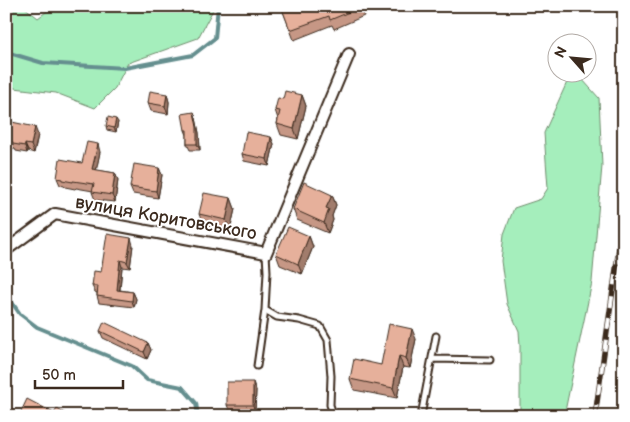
<svg xmlns="http://www.w3.org/2000/svg" width="630" height="422" font-family="'Balsamiq Sans',sans-serif">
<style>
.green{fill:#a5eebc;stroke:#708c6d}
.lines{fill:none;stroke-linecap:round;stroke-linejoin:round}
.stream{stroke:#658f8f;stroke-width:4}
.lane-casing{stroke:#3b2a1e;stroke-width:9}
.street-casing{stroke:#3b2a1e;stroke-width:14}
.lane{stroke:#fff;stroke-width:5}
.street{stroke:#fff;stroke-width:10}
.rail-casing{stroke:#3b2a1e;stroke-width:5.5}
.rail{stroke:#fff;stroke-width:4;stroke-dasharray:11;stroke-linecap:butt}
.wall{fill:#c69785;stroke:#3b2a1e}
.shaded-wall{fill:#a17b6c;stroke:#3b2a1e}
.building{fill:#e6b09b;stroke:#3b2a1e}
.labels{text-anchor:middle;dominant-baseline:central;stroke-width:4;stroke-linejoin:round;paint-order:stroke}
.street-label{font-size:18px;fill:#3b2a1e;stroke:#fff}
</style>
<rect width="100%" height="100%" fill="#fff"/>
<filter id="ink" filterUnits="userSpaceOnUse"><feTurbulence type="fractalNoise" baseFrequency=".02" numOctaves="2"/><feDisplacementMap in="SourceGraphic" scale="10" xChannelSelector="R" yChannelSelector="G"/><feConvolveMatrix kernelMatrix="1 2 1 2 8 2 1 2 1" color-interpolation-filters="sRGB"/></filter>
<g filter="url(#ink)">
<path class="green" d="M6,6h17l15,12 16,-12h161l-17,32 -70,25 -13,25 -20,20 -39,-15 -50,-6z
M582,79l17,19 3,68 -10,116 -28,134h-44v-70l-1,-15 -12,-27 -6,-43 3,-27 10,-26 27,-9 7,-11 -4,-55 24,-53z"/>
<g class="lines">
<path class="stream" d="M6,52l37,11 82,5 68,-13 22,-17 3,-32
M6,294l14,20 17,13 95,39 15,14 35,7 14,16 2,13"/>
<g class="lane-casing">
<path id="lane" d="M266,253l1,19 -2,38 12,7 22,3 21,6 8,14 3,36 -1,29 4,11
M432,359l58,1
M257,366l8,-56
M421,416l15,-80"/>
</g>
<g class="street-casing">
<path id="street" d="M6,250l49,-36 211,39 83,-199"/>
</g>
<use href="#lane" class="lane"/>
<use href="#street" class="street"/>
<g class="rail-casing">
<path id="rail" d="M595,416l29,-203"/>
</g>
<use href="#rail" class="rail"/>
</g>
<path class="wall" d="M281,6l34,1 46,-1 3,10 -30,13 -2,-4 -38,15z
M380,6h10l-9,4z
M167,94l2,8 -1,12 -17,-3 -3,-8z
M302,95l4,11 -8,33 -17,-4 -4,-11 1,-5 -3,-9 8,-11z
M194,112l2,6 3,15 1,17h-10l-3,-6v-9l-2,-5z
M118,122l-2,10 -9,-2 -1,-4z
M6,125l32,10 -4,18 -6,-2 -1,2 -11,-2 -1,-2 -9,-2z
M271,137l3,7 -5,22 -25,-5 -2,-7z
M100,152l-4,18 19,3 3,7 -3,22 -20,-2 -3,-8 1,-1 -17,-3 -1,1 -10,-2 -1,-1 -4,-1 -3,-7z
M159,168l3,7 -4,23 -25,-4 -3,-7z
M332,195l4,10 -4,11 1,4 -5,13 -31,-13 -4,-11z
M231,198l4,11 -5,22 -27,-6 -4,-11z
M309,236l4,11 -11,27 -22,-9 -4,-11z
M133,245l-3,23 -8,-1 -2,23 13,2 3,7 -2,8 -35,-4 -2,-7v-3l-2,-1 -3,-6 9,-14z
M100,331l48,12 3,7 -4,9 -44,-21z
M416,339l-6,29 -7,-1 -6,31 -43,-8 -4,-11 31,-14z
M256,390l-1,23 -25,-1 -3,-7z"/>
<path class="shaded-wall" d="M167,94l2,8 -1,12 -3,-8z
M302,95l4,11 -8,33 -4,-10z
M194,112l2,6 3,15 1,17 -3,-6z
M116,119l2,3 -2,10 -2,-4z
M35,127l3,8 -4,18 -3,-8z
M271,137l3,7 -5,22 -2,-7z
M25,144l3,7 -1,2 -2,-7z
M98,144l2,8 -5,25 -3,-8z
M159,168l3,7 -4,23 -2,-7z
M115,173l3,7 -3,22 -3,-7z
M332,195l4,10 -4,11 1,4 -5,13 -4,-10 2,-15z
M231,198l4,11 -5,22 -4,-11z
M309,236l4,11 -11,27 -4,-10z
M131,238l2,7 -3,23 -3,-6z
M120,260l2,7 -3,29 -2,-6z
M133,292l3,7 -2,8 -2,-6z
M412,329l4,10 -6,29 -4,-10z
M148,343l3,7 -4,9 -3,-7z
M399,356l4,11 -6,31 -4,-10z
M253,382l3,8 -1,23 -2,-8z"/>
<path class="building" d="M281,6h33l1,1 2,-1 44,1 -31,13 -1,-4 -39,14z
M150,91l17,3 -2,12 -17,-3z
M285,91l17,4 -8,34 -17,-5 3,-13 -5,-1 3,-12 5,1z
M194,112l3,15v17h-10v-14h-2l-3,-16z
M108,117l8,2 -2,9 -8,-2z
M12,122l23,5 -4,18 -6,-1v2l-12,-2v-2l-7,-2v-15l5,1z
M246,132l25,5 -4,22 -25,-5z
M87,142l11,2 -6,25 23,4 -3,22 -20,-3 2,-8 -21,-3v1l-11,-2v-1l-5,-1 3,-19 22,4z
M134,164l25,4 -3,23 -26,-4z
M304,182l28,13 -6,13 3,1 -5,14 -31,-14z
M204,193l27,5 -5,22 -27,-6z
M288,227l21,9 -11,28 -22,-10z
M107,234l24,4 -4,24 -7,-2 -3,30 16,2 -1,9 -35,-5 1,-10h-6l2,-15 7,1z
M104,322l44,21 -4,9 -44,-21z
M389,324l23,5 -6,29 -7,-2 -6,32 -43,-9 4,-20 27,6z
M227,382h26v23h-26z
M27,399l27,14 3,-4 13,7h-51z"/>
</g>
<g class="labels">
<g class="street-label">
<text transform="translate(166 218) rotate(10)">вулиця Коритовського</text>
</g>
</g>
<rect width="630" height="422" fill="none" stroke="#fff" stroke-width="25"/>
<rect x="12" y="12" width="605" height="397" fill="none" stroke="#3b2a1e" stroke-width="2" filter="url(#ink)"/>
<g transform="translate(572 58) rotate(297)"><circle r="24" fill="#ffffff" stroke="#b1aaa5"/>
<path d="M0-4L9 19L0 12L-9 19Z" fill="#3b2a1e"/>
<text y="-8" font-size="14" font-weight="bold" text-anchor="middle" fill="#3b2a1e">N</text>
</g>
<path d="M35 380v8h88v-8" fill="none" stroke="#3b2a1e" stroke-width="2.5"/>
<text x="42" y="380" font-size="15" fill="#3b2a1e" stroke="#ffffff" stroke-width="4" paint-order="stroke">50 m</text>
</svg>
